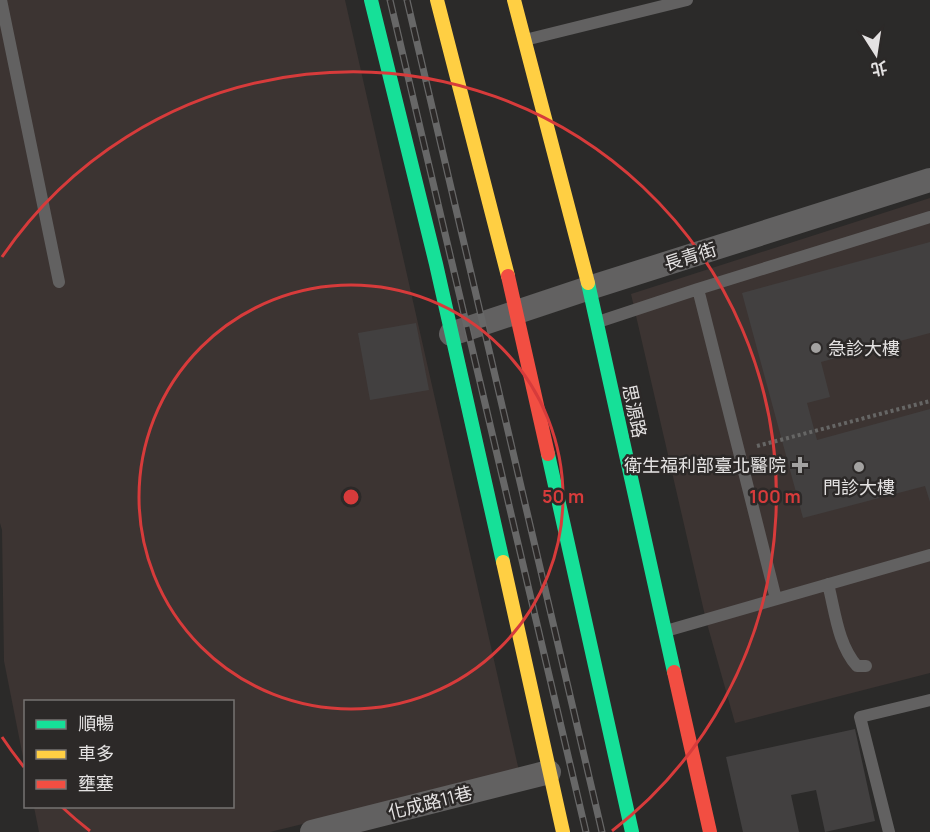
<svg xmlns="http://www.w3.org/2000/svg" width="930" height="832" font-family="Manrope,'Noto Sans TC',sans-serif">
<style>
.built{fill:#3c3432}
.building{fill:#424040}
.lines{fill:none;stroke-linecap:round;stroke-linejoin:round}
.path{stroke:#666665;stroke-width:4;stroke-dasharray:3 3;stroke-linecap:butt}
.lane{stroke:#626161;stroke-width:12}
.street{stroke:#626161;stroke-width:24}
.fast{stroke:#16e098;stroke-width:14}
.slow{stroke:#ffcf43;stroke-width:14}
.jam{stroke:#f24e42;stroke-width:14}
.rail-casing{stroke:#676767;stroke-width:7}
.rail{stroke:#2c2928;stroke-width:4.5;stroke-dasharray:14;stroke-linecap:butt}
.ring{fill:none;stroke:#d73b3b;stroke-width:3}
.poi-dot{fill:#a3a2a1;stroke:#2c2928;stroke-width:2}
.labels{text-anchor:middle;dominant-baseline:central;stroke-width:5;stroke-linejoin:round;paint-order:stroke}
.street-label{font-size:18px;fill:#e4e2e2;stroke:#2c2928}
.poi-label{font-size:18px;fill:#e4e2e2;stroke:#2c2928;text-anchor:start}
.centre{fill:#d73b3b;stroke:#2c2928;stroke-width:3}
.ring-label{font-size:18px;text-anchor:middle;font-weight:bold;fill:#d73b3b;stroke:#2c2928;stroke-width:5;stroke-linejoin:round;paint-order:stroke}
</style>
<rect width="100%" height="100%" fill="#2b2a29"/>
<path class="built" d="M0,0h345l174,771 -249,61h-231l-5,-25 198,-1v-104h-206l-1,65 -21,-106 -2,-131 -2,-7z
M930,198v475l-195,50 -29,-103 -75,-326z"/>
<path class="building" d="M930,242v91l-109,29 9,35 -23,6 10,37 113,-31v93l-5,-16 -122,32 -61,-225z
M416,323l13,67 -59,10 -12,-67z
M855,729l20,92 -50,11 -9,-42 -25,5 8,37h-56l-17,-75z"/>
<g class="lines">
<path class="path" d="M757,446l173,-45"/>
<path class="lane" d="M1,0l58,282
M525,40l162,-40
M598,322l100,-33
M828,584c7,27 10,61 29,82h9
M776,599l-78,-310 232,-72
M666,631l264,-76
M889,832l-29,-115 70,-17"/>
<path class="street" d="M451,334l138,-46 341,-108
M312,832l237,-60"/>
<path class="fast" d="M371,0l65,264 67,298
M588,283l86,389
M548,454l84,378"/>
<path class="slow" d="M437,0l71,276
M514,0l74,283
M503,562l60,270"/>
<path class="jam" d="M508,276l40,178
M674,672l36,160"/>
<g class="rail-casing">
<path id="rail" d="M390,0l196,832
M407,0l195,832"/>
</g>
<use href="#rail" class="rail"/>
</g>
<g class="ring">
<circle cx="351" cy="497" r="212"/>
<path d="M90 831A424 424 0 0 1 62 807M24 767A424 424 0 0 1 2 737M2 257A424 424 0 1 1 612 831"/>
</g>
<g class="poi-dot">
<circle cx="816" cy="348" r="6"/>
<path d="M797 456h6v6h6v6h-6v6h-6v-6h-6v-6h6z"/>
<circle cx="859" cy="467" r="6"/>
</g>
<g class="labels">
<g class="street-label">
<text transform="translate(690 256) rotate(-18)">長青街</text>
<text transform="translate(635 411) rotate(78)">思源路</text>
<text transform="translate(430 802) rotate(-14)">化成路11巷</text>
</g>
<g class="poi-label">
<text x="828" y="348">急診大樓</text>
<text x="786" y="465" text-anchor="end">衛生福利部臺北醫院</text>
<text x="859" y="487" text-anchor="middle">門診大樓</text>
</g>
</g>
<circle cx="351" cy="497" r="9" class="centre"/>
<g class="ring-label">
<text x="563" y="503">50 m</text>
<text x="775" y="503">100 m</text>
</g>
<rect x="24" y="700" width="210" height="108" fill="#2c2928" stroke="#767372" stroke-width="1.5"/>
<rect x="36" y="720" width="30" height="9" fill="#16e098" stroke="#767372" stroke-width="1.5"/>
<text x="78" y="730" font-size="18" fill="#e4e2e2">順暢</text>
<rect x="36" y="750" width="30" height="9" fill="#ffcf43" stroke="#767372" stroke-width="1.5"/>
<text x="78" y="760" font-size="18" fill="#e4e2e2">車多</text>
<rect x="36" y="780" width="30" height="9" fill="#f24e42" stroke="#767372" stroke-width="1.5"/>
<text x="78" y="790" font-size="18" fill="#e4e2e2">壅塞</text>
<g transform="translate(876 54) rotate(168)" stroke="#2c2928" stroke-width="4.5" paint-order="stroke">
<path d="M0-4.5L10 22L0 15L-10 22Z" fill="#e4e2e2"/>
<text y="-9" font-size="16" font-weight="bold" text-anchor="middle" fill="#e4e2e2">北</text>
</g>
</svg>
